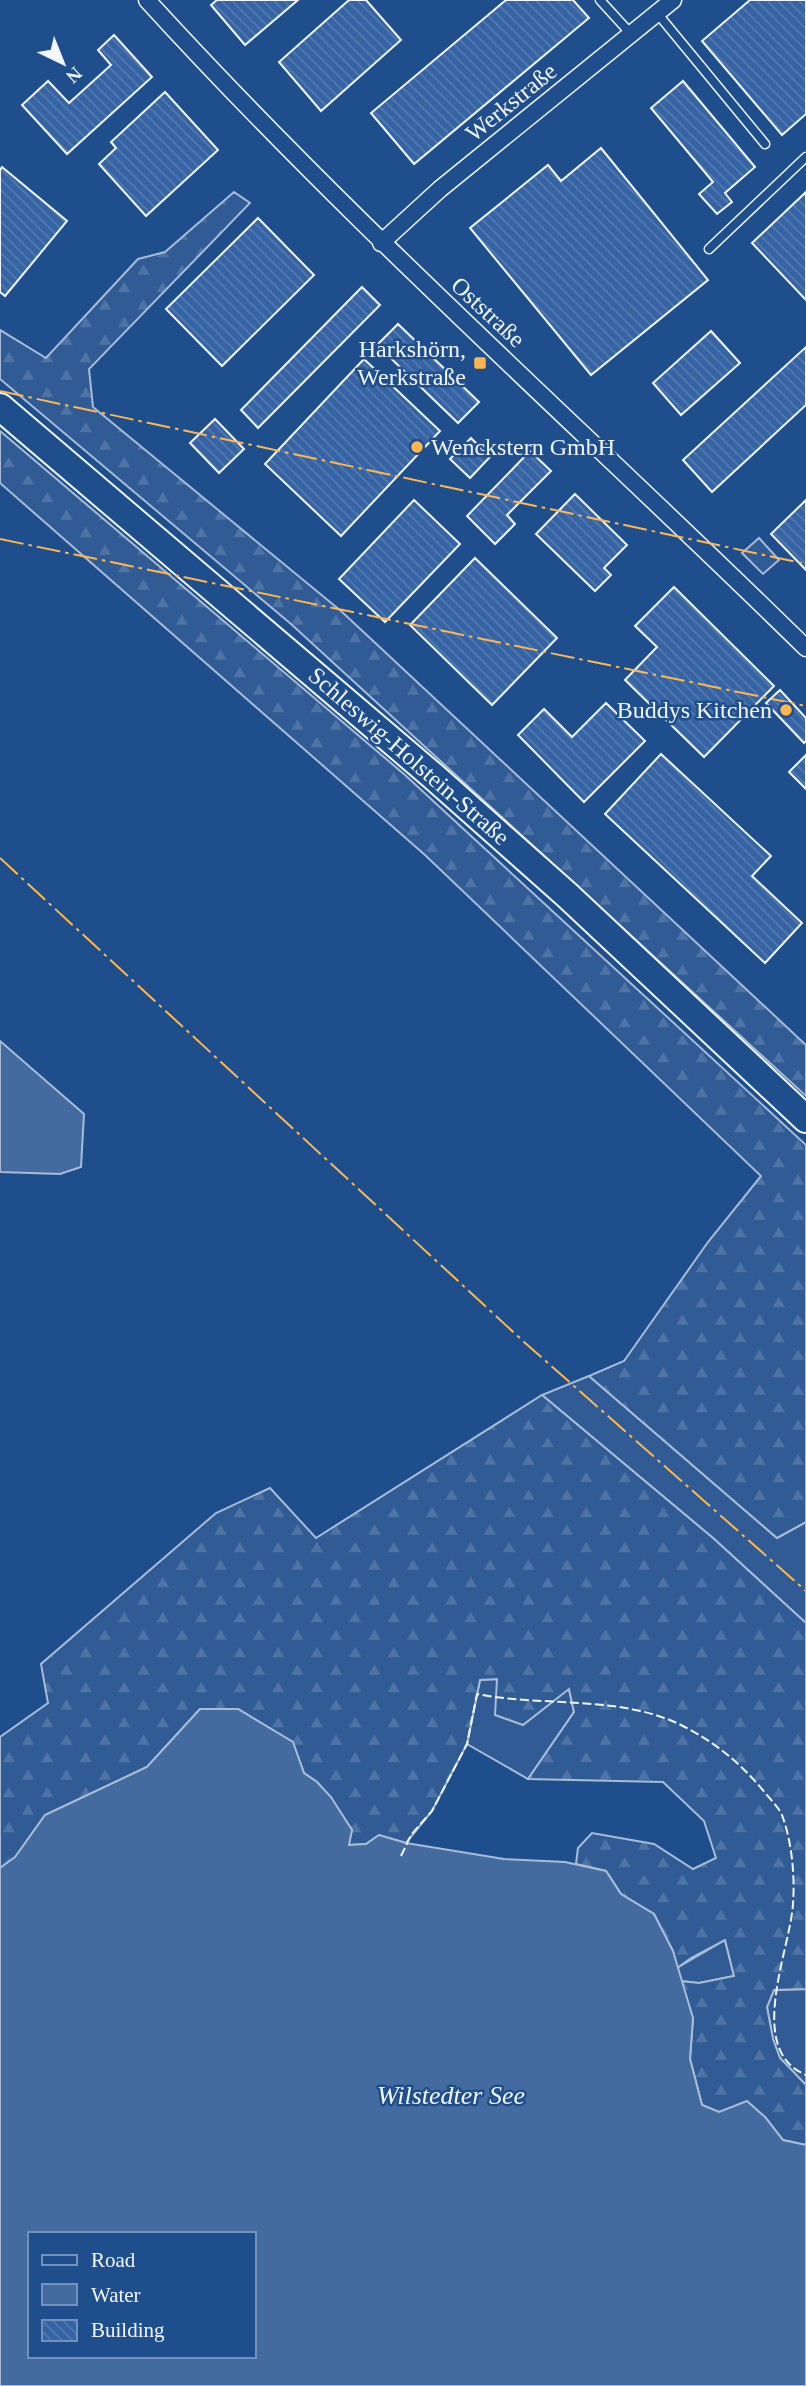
<svg xmlns="http://www.w3.org/2000/svg" width="806" height="2386" font-family="'Times New Roman',serif">
<style>
.built{fill:#305b95;stroke:#a8bbd7;stroke-width:2}
.forest{fill:url(#forest-firs);stroke:#a8bbd7;stroke-width:2}
.water{fill:#446ba0;stroke:#a8bbd7;stroke-width:2;fill-rule:evenodd}
.building{fill:url(#building-back-hatch);stroke:#f2f6ff;stroke-width:2}
.lines{fill:none;stroke-linecap:round;stroke-linejoin:round}
.service-casing{stroke:#f2f6ff;stroke-width:11}
.minor-casing{stroke:#f2f6ff;stroke-width:19}
.primary-casing{stroke:#f2f6ff;stroke-width:30}
.service{stroke:#1f4e8c;stroke-width:8}
.minor{stroke:#1f4e8c;stroke-width:16}
.primary{stroke:#1f4e8c;stroke-width:26}
.fence{stroke:#f2f6ff;stroke-width:2;stroke-dasharray:9 3.5;stroke-linecap:butt}
.power{stroke:#ffb74d;stroke-width:2;stroke-dasharray:24 5 3.5 5;stroke-linecap:butt}
.poi-dot{fill:#ffb74d;stroke:#1f4e8c;stroke-width:2.5}
.labels{text-anchor:middle;dominant-baseline:central;stroke-width:5;stroke-linejoin:round;paint-order:stroke}
.street-label{font-size:24px;fill:#f2f6ff;stroke:#1f4e8c}
.poi-label{font-size:24px;fill:#f2f6ff;stroke:#1f4e8c;text-anchor:end}
.water-label{font-size:26px;font-style:italic;fill:#f2f6ff;stroke:#1f4e8c}
</style>
<defs>
<pattern id="forest-firs" width="22" height="20" patternUnits="userSpaceOnUse" patternTransform="scale(1.75)"><rect width="22" height="20" fill="#305b95"/><path d="M5 1l3.5 6h-7zM16 11l3.5 6h-7z" fill="#4e73a5"/></pattern>
<pattern id="building-back-hatch" width="6" height="6" patternUnits="userSpaceOnUse" patternTransform="scale(1.75)"><rect width="6" height="6" fill="#3563a3"/><path d="M-1 5l2 2M0 0l6 6M5-1l2 2" fill="none" stroke="#537ab1"/></pattern>
</defs>
<rect width="100%" height="100%" fill="#1f4e8c"/>
<path class="built" d="M759,538l20,22 -16,14 -21,-21z
M589,1376l188,162 29,-16v101l-93,-85 -171,-143z
M497,1679l72,10 5,23 -46,67 -61,-35 13,-64z
M725,1940l9,36 -35,7 -19,-2 -3,-13z
M806,1989v96l-26,-27 -7,-19 -6,-32 7,-17z"/>
<path class="forest" d="M234,192l16,11 -161,166 4,38 248,204 465,434v51l-515,-472 -291,-245v-49l46,28 92,-99 27,-7z
M0,431l405,344 401,370v377l-29,16 -188,-162 35,-15 84,-119 53,-66 -336,-321 -425,-372z
M542,1395l171,143 93,85v366l-32,1 -7,17 6,32 7,19 26,27v60l-23,-5 -18,-23 -46,-5 -17,-7 -12,-46 3,-41 -13,-37 19,2 35,-7 -9,-36 -34,18 -14,10 -4,-17 -19,-37 -33,-20 -15,-23 -30,-7 2,-16 14,-15 62,11 39,25 23,-11 -12,-37 -41,-39 -135,-3 46,-67 -5,-23 -46,36 -28,-10 2,-36 -17,1 -13,64 -35,67 -26,32 -27,-8 -13,9 -18,1 4,-15 -22,-33 -13,-15 -13,-9 -12,-31 -54,-33h-38l-53,58 -102,48 -30,43 -15,10v-131l48,-34 -7,-39 175,-151 54,-25 46,50z"/>
<path class="water" d="M0,1041l84,73 -3,53 -21,7 -60,-2z
M200,1709h38l55,33 11,31 13,9 14,15 21,33 -3,15 17,-1 13,-9 27,8 98,16 61,3 41,9 15,23 33,20 19,37 20,67 -3,41 12,46 17,7 28,-11 18,16 18,23 23,5v241h-806v-518l15,-11 30,-42 102,-48zM30,2234h224v122h-224z"/>
<path class="building" d="M217,0h81l-53,45 -34,-40z
M349,0h17l35,40 -80,71 -42,-49z
M506,0h67l16,18 -175,146 -43,-51z
M750,0h56v114l-24,21 -80,-94z
M114,35l38,42 -85,77 -45,-49 26,-24 21,22 42,-38 -13,-15z
M683,81l72,86 -30,26 7,9 -15,12 -18,-20 14,-12 -62,-74z
M165,92l53,58 -72,66 -47,-52 17,-16 -5,-6z
M601,148l107,132 -117,95 -121,-147 78,-63 13,16z
M2,167l65,54 -62,75 -5,-4v-122z
M806,192v108l-54,-57z
M258,218l56,57 -92,91 -56,-57z
M362,287l18,18 -122,123 -17,-18z
M398,324l81,78 -21,21 -81,-78z
M711,331l29,32 -59,52 -28,-32z
M806,347v58l-94,87 -29,-32z
M364,359l76,72 -99,105 -76,-72z
M215,419l29,30 -25,24 -29,-30z
M471,438l19,19 -20,21 -20,-19z
M530,451l21,20 -44,44 8,9 -20,20 -28,-28z
M575,494l52,51 -23,23 7,7 -16,16 -59,-57z
M414,500l46,44 -75,78 -46,-43z
M806,500v70l-35,-36z
M475,558l82,80 -65,67 -82,-80z
M674,587l100,99 -70,71 -79,-77 32,-33 -22,-21z
M780,690l26,28v23l-2,2 -38,-40z
M606,703l39,38 -61,61 -66,-67 26,-26 28,28z
M661,754l110,102 -19,20 50,47 -37,40 -160,-149z
M806,755v34l-17,-17z"/>
<g class="lines">
<g class="service-casing">
<path id="service" d="M600,0l31,34
M657,13l108,131
M709,249l97,-92"/>
</g>
<g class="minor-casing">
<path id="minor" d="M147,0c208,228 439,432 659,648
M381,243l59,-54 233,-189"/>
</g>
<g class="primary-casing">
<path id="primary" d="M0,407l433,369 134,119 239,224"/>
</g>
<use href="#service" class="service"/>
<use href="#minor" class="minor"/>
<use href="#primary" class="primary"/>
<path class="fence" d="M401,1856l10,-21 21,-24 35,-67 10,-50c66,13 143,1 204,31 34,17 61,39 85,69 6,7 13,14 16,21 10,27 13,61 11,89 -3,47 -48,146 13,171"/>
<path class="power" d="M0,391l806,173
M0,539l806,167
M0,858l523,483 283,250"/>
</g>
<g class="poi-dot">
<rect x="473" y="356" width="14" height="14" rx="3.5"/>
<circle cx="417" cy="447" r="7"/>
<circle cx="786" cy="710" r="7"/>
</g>
<g class="labels">
<g class="street-label">
<text transform="translate(511 102) rotate(-39)">Werkstraße</text>
<text transform="translate(488 312) rotate(43)">Oststraße</text>
<text transform="translate(409 756) rotate(41)">Schleswig-Holstein-Straße</text>
</g>
<g class="poi-label">
<text x="466" y="349">Harkshörn,<tspan x="466" dy="28">Werkstraße</tspan></text>
<text x="431" y="447" text-anchor="start">Wenckstern GmbH</text>
<text x="772" y="710">Buddys Kitchen</text>
</g>
<g class="water-label">
<text x="451" y="2095">Wilstedter See</text>
</g>
</g>
<rect x="28" y="2232" width="228" height="126" fill="#1f4e8c" stroke="#7391ba" stroke-width="2"/>
<rect x="42" y="2255" width="35" height="10" fill="#1f4e8c" stroke="#7391ba" stroke-width="2"/>
<text x="91" y="2267" font-size="21" fill="#f2f6ff">Road</text>
<rect x="42" y="2284" width="35" height="21" fill="#446ba0" stroke="#7391ba" stroke-width="2"/>
<text x="91" y="2302" font-size="21" fill="#f2f6ff">Water</text>
<rect x="42" y="2320" width="35" height="21" fill="url(#building-back-hatch)" stroke="#7391ba" stroke-width="2"/>
<text x="91" y="2337" font-size="21" fill="#f2f6ff">Building</text>
<g transform="translate(63 63) rotate(137)" stroke="#1f4e8c" stroke-width="5" paint-order="stroke">
<path d="M0-5L12 26L0 18L-12 26Z" fill="#f2f6ff"/>
<text y="-10" font-size="19" font-weight="bold" text-anchor="middle" fill="#f2f6ff">N</text>
</g>
</svg>
